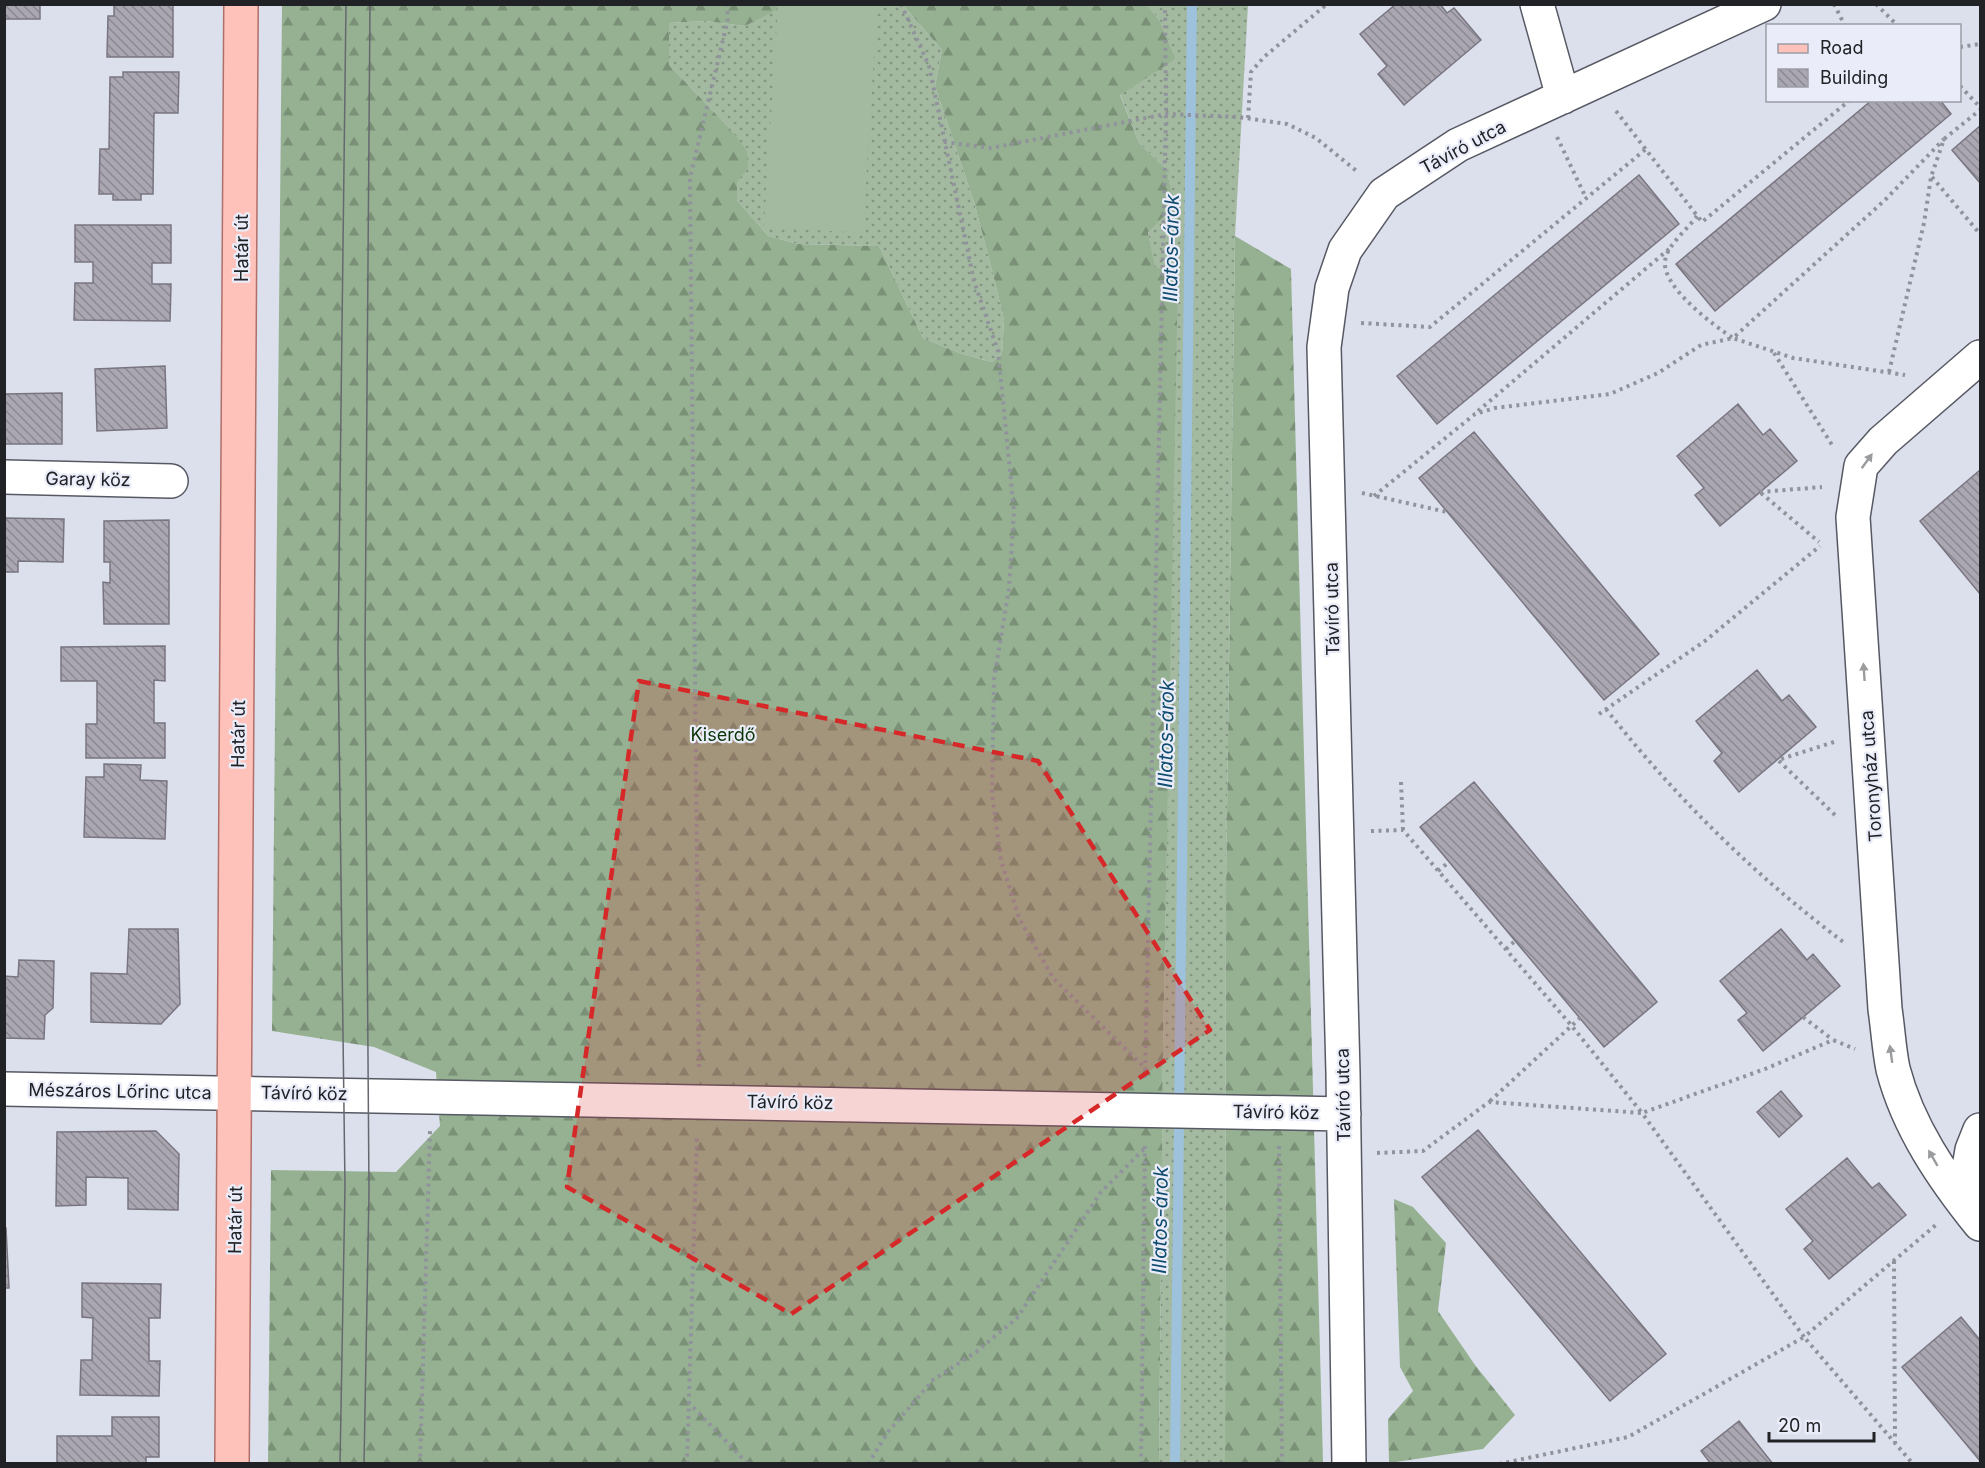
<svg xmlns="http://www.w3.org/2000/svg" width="1985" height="1468" font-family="Inter,sans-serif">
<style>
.grass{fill:url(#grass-dots)}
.forest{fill:url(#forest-firs)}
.pitch{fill:#a3b9a0}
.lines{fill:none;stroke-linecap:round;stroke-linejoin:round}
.stream{stroke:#9ec2dc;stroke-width:10}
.building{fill:url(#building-back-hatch);stroke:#797580;stroke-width:1.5}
.minor-casing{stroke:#565963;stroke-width:36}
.major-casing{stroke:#b06f68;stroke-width:36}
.path{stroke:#91939c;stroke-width:4;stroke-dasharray:3 4.5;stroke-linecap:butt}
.minor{stroke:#fff;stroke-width:33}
.major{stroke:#fec2ba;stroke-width:33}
.tram{stroke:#66686f;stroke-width:1.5}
.oneway{fill:#9b9c9d}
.marked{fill:#d62828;fill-opacity:0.2;stroke:#d62828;stroke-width:4.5;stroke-dasharray:12 8;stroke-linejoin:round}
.labels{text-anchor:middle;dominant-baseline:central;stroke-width:4.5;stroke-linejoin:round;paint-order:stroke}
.street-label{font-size:18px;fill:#212226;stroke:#eaedf9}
.park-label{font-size:18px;fill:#0a3306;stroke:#eaedf9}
.water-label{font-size:20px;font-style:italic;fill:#0f4c6f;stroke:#eaedf9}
</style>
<defs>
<pattern id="grass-dots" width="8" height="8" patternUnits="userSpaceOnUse" patternTransform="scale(1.5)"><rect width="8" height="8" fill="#a3b9a0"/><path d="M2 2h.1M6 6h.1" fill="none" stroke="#849682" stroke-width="1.8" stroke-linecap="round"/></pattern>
<pattern id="forest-firs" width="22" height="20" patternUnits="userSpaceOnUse" patternTransform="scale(1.5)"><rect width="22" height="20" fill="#96b192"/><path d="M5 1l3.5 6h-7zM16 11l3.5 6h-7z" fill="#7a9077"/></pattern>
<pattern id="building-back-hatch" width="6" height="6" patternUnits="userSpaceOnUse" patternTransform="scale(1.5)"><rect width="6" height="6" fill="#aaa7b2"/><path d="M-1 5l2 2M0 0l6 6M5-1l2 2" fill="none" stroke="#8a8891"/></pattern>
</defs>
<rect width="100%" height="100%" fill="#dce0ec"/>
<path class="grass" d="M780,5h123l39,45 -7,36 39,116 18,68 12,50 -2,34 -10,8 -30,-8 -39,-16 -44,-92 -81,-2 -30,-8 -31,-36 -3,-67 -66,-69 1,-41 36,-2 40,5z
M1147,5h101l-13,231 -9,649 -1,578h-66l4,-414 14,-776 -23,-6 -6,-36 25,-26 -6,-35 -28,-27 -19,-49 56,-35 -16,-38z"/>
<path class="forest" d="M282,5h498l-4,5 -31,16 -40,-5 -36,2v42l65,68 13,18 1,18 -11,13v18l31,36 30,8 81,2 44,92 39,16 30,8 10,-8 2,-34 -12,-50 -18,-68 -39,-116 7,-36 -39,-45h244l13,16 16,38 -56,36 19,48 28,27 7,36 -26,26 7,35 23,6 -15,776 -4,414 -891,1 3,-294 125,2 44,-46 -4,-54 -62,-25 -102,-16z
M1235,236l56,33 32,1194 -98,1 1,-579z
M1394,1199l19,8 33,36 -8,68 37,54 40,50 -32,34 -94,14 -1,-44 25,-28 -13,-24z"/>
<path class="pitch" d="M778,5h99l-14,228 -99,-6z"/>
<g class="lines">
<path class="stream" d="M1175,1464l17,-1460"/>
</g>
<path class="building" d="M4,4h36v15h-36z
M114,4h59v53h-66l1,-41h6z
M1396,4h44l7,9 7,-5 27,32 -77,65 -26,-31 9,-8 -27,-32z
M123,72h56l-1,41h-24l-1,81h-12v6h-28v-6h-14l1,-45h9l1,-72h13z
M1872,100h68l11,14 -236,197 -39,-47z
M1980,126v57l-28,-33z
M1639,175l40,49 -242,200 -40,-48z
M75,225h96v38h-19v21h19l-1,37 -96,-1 1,-37h18v-21h-18z
M165,366l2,62 -70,3 -2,-62z
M62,393v51h-58v-50z
M1738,404l25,31 7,-6 27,32 -77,65 -25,-31 9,-7 -27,-32z
M1474,432l185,222 -55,46 -185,-222z
M1980,470v124l-60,-73z
M4,518l60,1 -1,43 -45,-1v11h-14z
M169,520v104h-65l-1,-42 7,1v-21h-6v-41z
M165,646v35l-11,-1v43h11v35h-79v-34h11v-43h-36v-34z
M1757,670l25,31 7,-6 27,32 -77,65 -25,-31 8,-8 -26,-32z
M104,764l37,1 -1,15 27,1 -2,58 -81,-2 2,-60h18z
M1474,782l183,220 -53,45 -184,-220z
M129,929h49l2,75 -19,20 -70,-2v-49l36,1z
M1781,929l26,31 6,-6 27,32 -77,65 -25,-31 9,-7 -27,-32z
M19,960l35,1 -1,47 -8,7 -1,24 -40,-1v-62l14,1z
M1781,1091l21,25 -23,21 -22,-25z
M1478,1130l188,224 -56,47 -188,-224z
M156,1131l23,23 -1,56 -50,-1v-31l-42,-1v28l-30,1 1,-74z
M1847,1158l25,30 7,-5 27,32 -77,64 -25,-30 9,-8 -27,-32z
M4,1228h2l3,60h-5z
M82,1283l79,1 -1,34h-11v43h11l-1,35 -79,-1 1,-35h11l1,-42 -11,-1z
M1961,1317l19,23v121l-78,-94z
M112,1417h47v40h-13v7h-89v-28h55z
M1739,1421l34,43h-62l-10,-13z"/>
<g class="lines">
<g class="minor-casing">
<path id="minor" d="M1537,4l26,93
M1980,357l-97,84 -22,25 -8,51 32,492c3,20 4,41 8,60 15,58 50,109 87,155
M4,477l167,4
M4,1089l1340,25
M1963,1202l9,-52 8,-20
M1349,1464l-6,-391 -19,-726 8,-59 13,-38 39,-56 74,-49 306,-141"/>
</g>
<g class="major-casing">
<path id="major" d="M232,1464l9,-1460"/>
</g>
<path class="path" d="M901,4l28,62 45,215 24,70 16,160 -5,78 -15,90 -2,115 9,66 18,58 34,60 91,89
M1834,4l11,22
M1876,4l22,22
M1960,47l20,-3
M1960,86l20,21
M1616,111l86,111 148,-122
M1248,118l3,-46 13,-15 63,-53
M1557,137l29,61
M944,142l47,6 175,-34 72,3 49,7 29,14 43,35
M1932,177l48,57
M1697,216c-9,13 -30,29 -32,45 -3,26 48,64 68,77l152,-138 59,-61
M1361,323l69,4 216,-178
M1774,353l60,95
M1889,372l35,-149 7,-46 13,-38 36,-29
M1478,411l191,-162
M1760,492l62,-5
M1362,493l85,19
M1761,493l58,49
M1374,496l101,-82 20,-6 115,-14 48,-21 43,-28 32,-7 60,20 112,17
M1606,709c69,88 150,168 240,235
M1599,714l106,-73 115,-95
M1834,742l-56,18 59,57
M1401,782l2,48
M1371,831l32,-1 168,195 71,88 123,-44 68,-29 22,9
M1438,871l11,-9
M1506,949l9,-8
M1803,1017l30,23
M699,1067l-9,-889 38,-159 -1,-15
M1145,1078l21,-964 -1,-110
M1490,1101l90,-83
M1279,1146l3,318
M1377,1153l46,-2 66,-49 153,11 162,224 133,-113
M1894,1261l1,181
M688,1402l60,62
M420,1464l10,-333
M687,1464l10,-329
M868,1464l20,-32 45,-52 43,-28 41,-34 84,-126 44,-44
M1141,1464l4,-319
M1499,1464l129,-27 176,-100 109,127"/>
<use href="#minor" class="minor"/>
<use href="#major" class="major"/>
<path class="tram" d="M340,1464l5,-277 -7,-537 8,-646
M364,1464l5,-272 -4,-541 5,-647"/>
</g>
<defs><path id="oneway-solid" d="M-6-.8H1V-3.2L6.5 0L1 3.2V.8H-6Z" transform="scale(1.5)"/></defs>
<g class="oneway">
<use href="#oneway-solid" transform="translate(1867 461) rotate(-54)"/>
<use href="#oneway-solid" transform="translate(1864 672) rotate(-94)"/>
<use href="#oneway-solid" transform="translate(1891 1054) rotate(-98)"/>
<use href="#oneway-solid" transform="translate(1933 1158) rotate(-120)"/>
</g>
<path class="marked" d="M639,681l399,80 172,269 -419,284 -224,-127z"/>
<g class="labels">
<g class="street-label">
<text transform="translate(1463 147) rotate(-28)">Távíró utca</text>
<text transform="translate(241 248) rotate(-90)">Határ út</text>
<text transform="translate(88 479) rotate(1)">Garay köz</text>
<text transform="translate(1332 609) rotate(-91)">Távíró utca</text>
<text transform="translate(238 734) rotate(-89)">Határ út</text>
<text transform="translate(1871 776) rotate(-94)">Toronyház utca</text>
<text transform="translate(120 1091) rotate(1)">Mészáros Lőrinc utca</text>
<text transform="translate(304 1093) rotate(1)">Távíró köz</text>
<text transform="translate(1343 1095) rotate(-91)">Távíró utca</text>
<text transform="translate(790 1102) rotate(1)">Távíró köz</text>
<text transform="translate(1276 1112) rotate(1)">Távíró köz</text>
<text transform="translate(235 1220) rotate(-89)">Határ út</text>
</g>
<g class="park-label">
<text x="723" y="734">Kiserdő</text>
</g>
<g class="water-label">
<text transform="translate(1171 248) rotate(-89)">Illatos-árok</text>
<text transform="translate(1166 734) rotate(-89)">Illatos-árok</text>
<text transform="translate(1160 1220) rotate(-89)">Illatos-árok</text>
</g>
</g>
<rect width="1985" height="1468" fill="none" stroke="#212226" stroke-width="12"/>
<rect x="1766" y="24" width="195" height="78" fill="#eaedf9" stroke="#9a9ca5" stroke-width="1.5"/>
<rect x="1778" y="44" width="30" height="9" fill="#fec2ba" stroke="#9a9ca5" stroke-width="1.5"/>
<text x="1820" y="54" font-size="18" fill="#212226">Road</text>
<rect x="1778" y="69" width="30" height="18" fill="url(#building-back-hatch)" stroke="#9a9ca5" stroke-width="1.5"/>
<text x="1820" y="84" font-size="18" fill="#212226">Building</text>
<path d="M1769 1432v9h105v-9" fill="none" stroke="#212226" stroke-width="3"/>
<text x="1778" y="1432" font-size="18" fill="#212226" stroke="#eaedf9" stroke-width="4.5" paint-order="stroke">20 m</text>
</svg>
